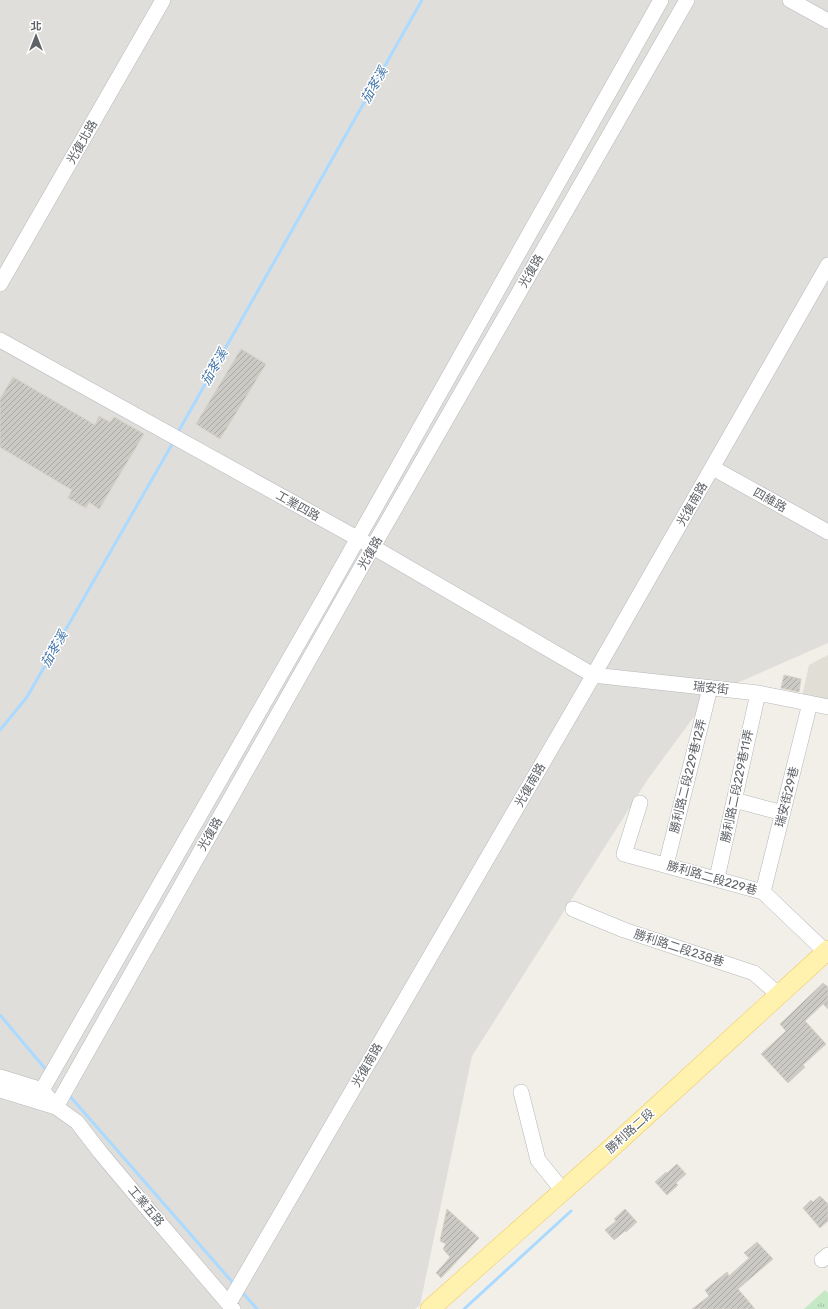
<svg xmlns="http://www.w3.org/2000/svg" width="828" height="1309" font-family="Rubik,'Noto Sans TC',sans-serif">
<style>
.industrial{fill:#e0deda}
.education{fill:#e1ded6}
.grass{fill:url(#grass-tufts)}
.lines{fill:none;stroke-linecap:round;stroke-linejoin:round}
.stream{stroke:#aadaff;stroke-width:3}
.building{fill:url(#building-hatch);stroke:#d6d1c6}
.minor-casing{stroke:#b5b8bc;stroke-width:16}
.major-casing{stroke:#f2c960;stroke-width:20}
.minor{stroke:#fff;stroke-width:15}
.major{stroke:#fff2af;stroke-width:19}
.labels{text-anchor:middle;dominant-baseline:central;stroke-width:3;stroke-linejoin:round;paint-order:stroke}
.street-label{font-size:12px;fill:#5f6368;stroke:#fff}
.water-label{font-size:13px;font-style:italic;fill:#4174aa;stroke:#fff}
</style>
<defs>
<pattern id="grass-tufts" width="24" height="20" patternUnits="userSpaceOnUse"><rect width="24" height="20" fill="#c5e8c5"/><path d="M3 7l-1-3M5 7V3M7 7l1-3M15 17l-1-3M17 17v-4M19 17l1-3" fill="none" stroke="#a3c0a4"/></pattern>
<pattern id="building-hatch" width="6" height="6" patternUnits="userSpaceOnUse"><rect width="6" height="6" fill="#cccac5"/><path d="M-1 1l2-2M0 6l6-6M5 7l2-2" fill="none" stroke="#a9a8a4"/></pattern>
</defs>
<rect width="100%" height="100%" fill="#f1efe8"/>
<path class="industrial" d="M0,0h828v643l-118,52 -62,84 -176,277 -52,249 -5,4h-415z"/>
<path class="education" d="M828,655v47l-26,-6 7,-31z"/>
<path class="grass" d="M825,1290l3,3v16h-24z"/>
<g class="lines">
<path class="stream" d="M177,434l245,-434
M0,730l27,-33 147,-256
M0,1015l48,57
M68,1094l166,190
M241,1291l16,18
M464,1309l107,-98"/>
</g>
<path class="building" d="M241,349l25,15 -46,75 -24,-15z
M13,377l82,48 4,-9 11,6 4,-5 30,17 -45,75 -10,-7 -3,6 -18,-10 4,-8 -72,-43v-48z
M784,675l17,4 -2,13 -18,-4z
M823,983l5,4v22l-5,-5 -18,17 21,23 -23,21 2,2 -17,16 -27,-29 25,-23 -6,-7z
M677,1164l9,10 -10,9 2,2 -11,10 -12,-13 11,-10 1,1z
M820,1196l8,8v17l-8,7 -17,-20 8,-8 2,2z
M447,1209l32,29 -38,40 -5,-5 14,-16 -7,-8 3,-5 -6,-3z
M625,1209l12,13 -11,10 -1,-1 -11,9 -9,-10 11,-9 -2,-2z
M757,1242l16,17 -35,30 17,20h-63l17,-13 -4,-6 22,-18 2,4 20,-18 -5,-5z"/>
<g class="lines">
<g class="minor-casing">
<path id="minor" d="M790,0l38,21
M0,284l163,-284
M0,340l373,207 220,128 165,18 70,14
M713,468l115,64
M734,800l49,13
M640,803l-16,51 139,38 63,60
M666,865l44,-177
M717,878l41,-185
M763,892l47,-189
M573,909l51,21 130,43 25,22
M0,1077l42,13 14,17 21,15 23,30 46,55 87,102
M0,1090l56,17
M42,1090l280,-488 339,-602
M521,1092l17,68 25,31
M56,1107l311,-550 320,-557
M822,1260l6,-5
M229,1303l360,-620 239,-418"/>
</g>
<g class="major-casing">
<path id="major" d="M430,1309l179,-159 219,-200"/>
</g>
<use href="#minor" class="minor"/>
<use href="#major" class="major"/>
</g>
<g class="labels">
<g class="street-label">
<text transform="translate(82 142) rotate(-60)">光復北路</text>
<text transform="translate(531 271) rotate(-60)">光復路</text>
<text transform="translate(770 500) rotate(29)">四維路</text>
<text transform="translate(692 504) rotate(-60)">光復南路</text>
<text transform="translate(298 506) rotate(29)">工業四路</text>
<text transform="translate(370 553) rotate(-60)">光復路</text>
<text transform="translate(711 688) rotate(6)">瑞安街</text>
<text transform="translate(688 776) rotate(-76)">勝利路二段229巷12弄</text>
<text transform="translate(530 785) rotate(-60)">光復南路</text>
<text transform="translate(737 786) rotate(-78)">勝利路二段229巷11弄</text>
<text transform="translate(787 797) rotate(-76)">瑞安街29巷</text>
<text transform="translate(210 834) rotate(-60)">光復路</text>
<text transform="translate(712 878) rotate(16)">勝利路二段229巷</text>
<text transform="translate(679 948) rotate(18)">勝利路二段238巷</text>
<text transform="translate(367 1065) rotate(-60)">光復南路</text>
<text transform="translate(630 1131) rotate(-42)">勝利路二段</text>
<text transform="translate(146 1206) rotate(50)">工業五路</text>
</g>
<g class="water-label">
<text transform="translate(374 85) rotate(-60)">茄苳溪</text>
<text transform="translate(214 367) rotate(-60)">茄苳溪</text>
<text transform="translate(54 649) rotate(-60)">茄苳溪</text>
</g>
</g>
<g transform="translate(36 36)" stroke="#ffffff" stroke-width="3" paint-order="stroke">
<path d="M0-3L7 15L0 10L-7 15Z" fill="#5f6368"/>
<text y="-6" font-size="11" font-weight="bold" text-anchor="middle" fill="#5f6368">北</text>
</g>
</svg>
